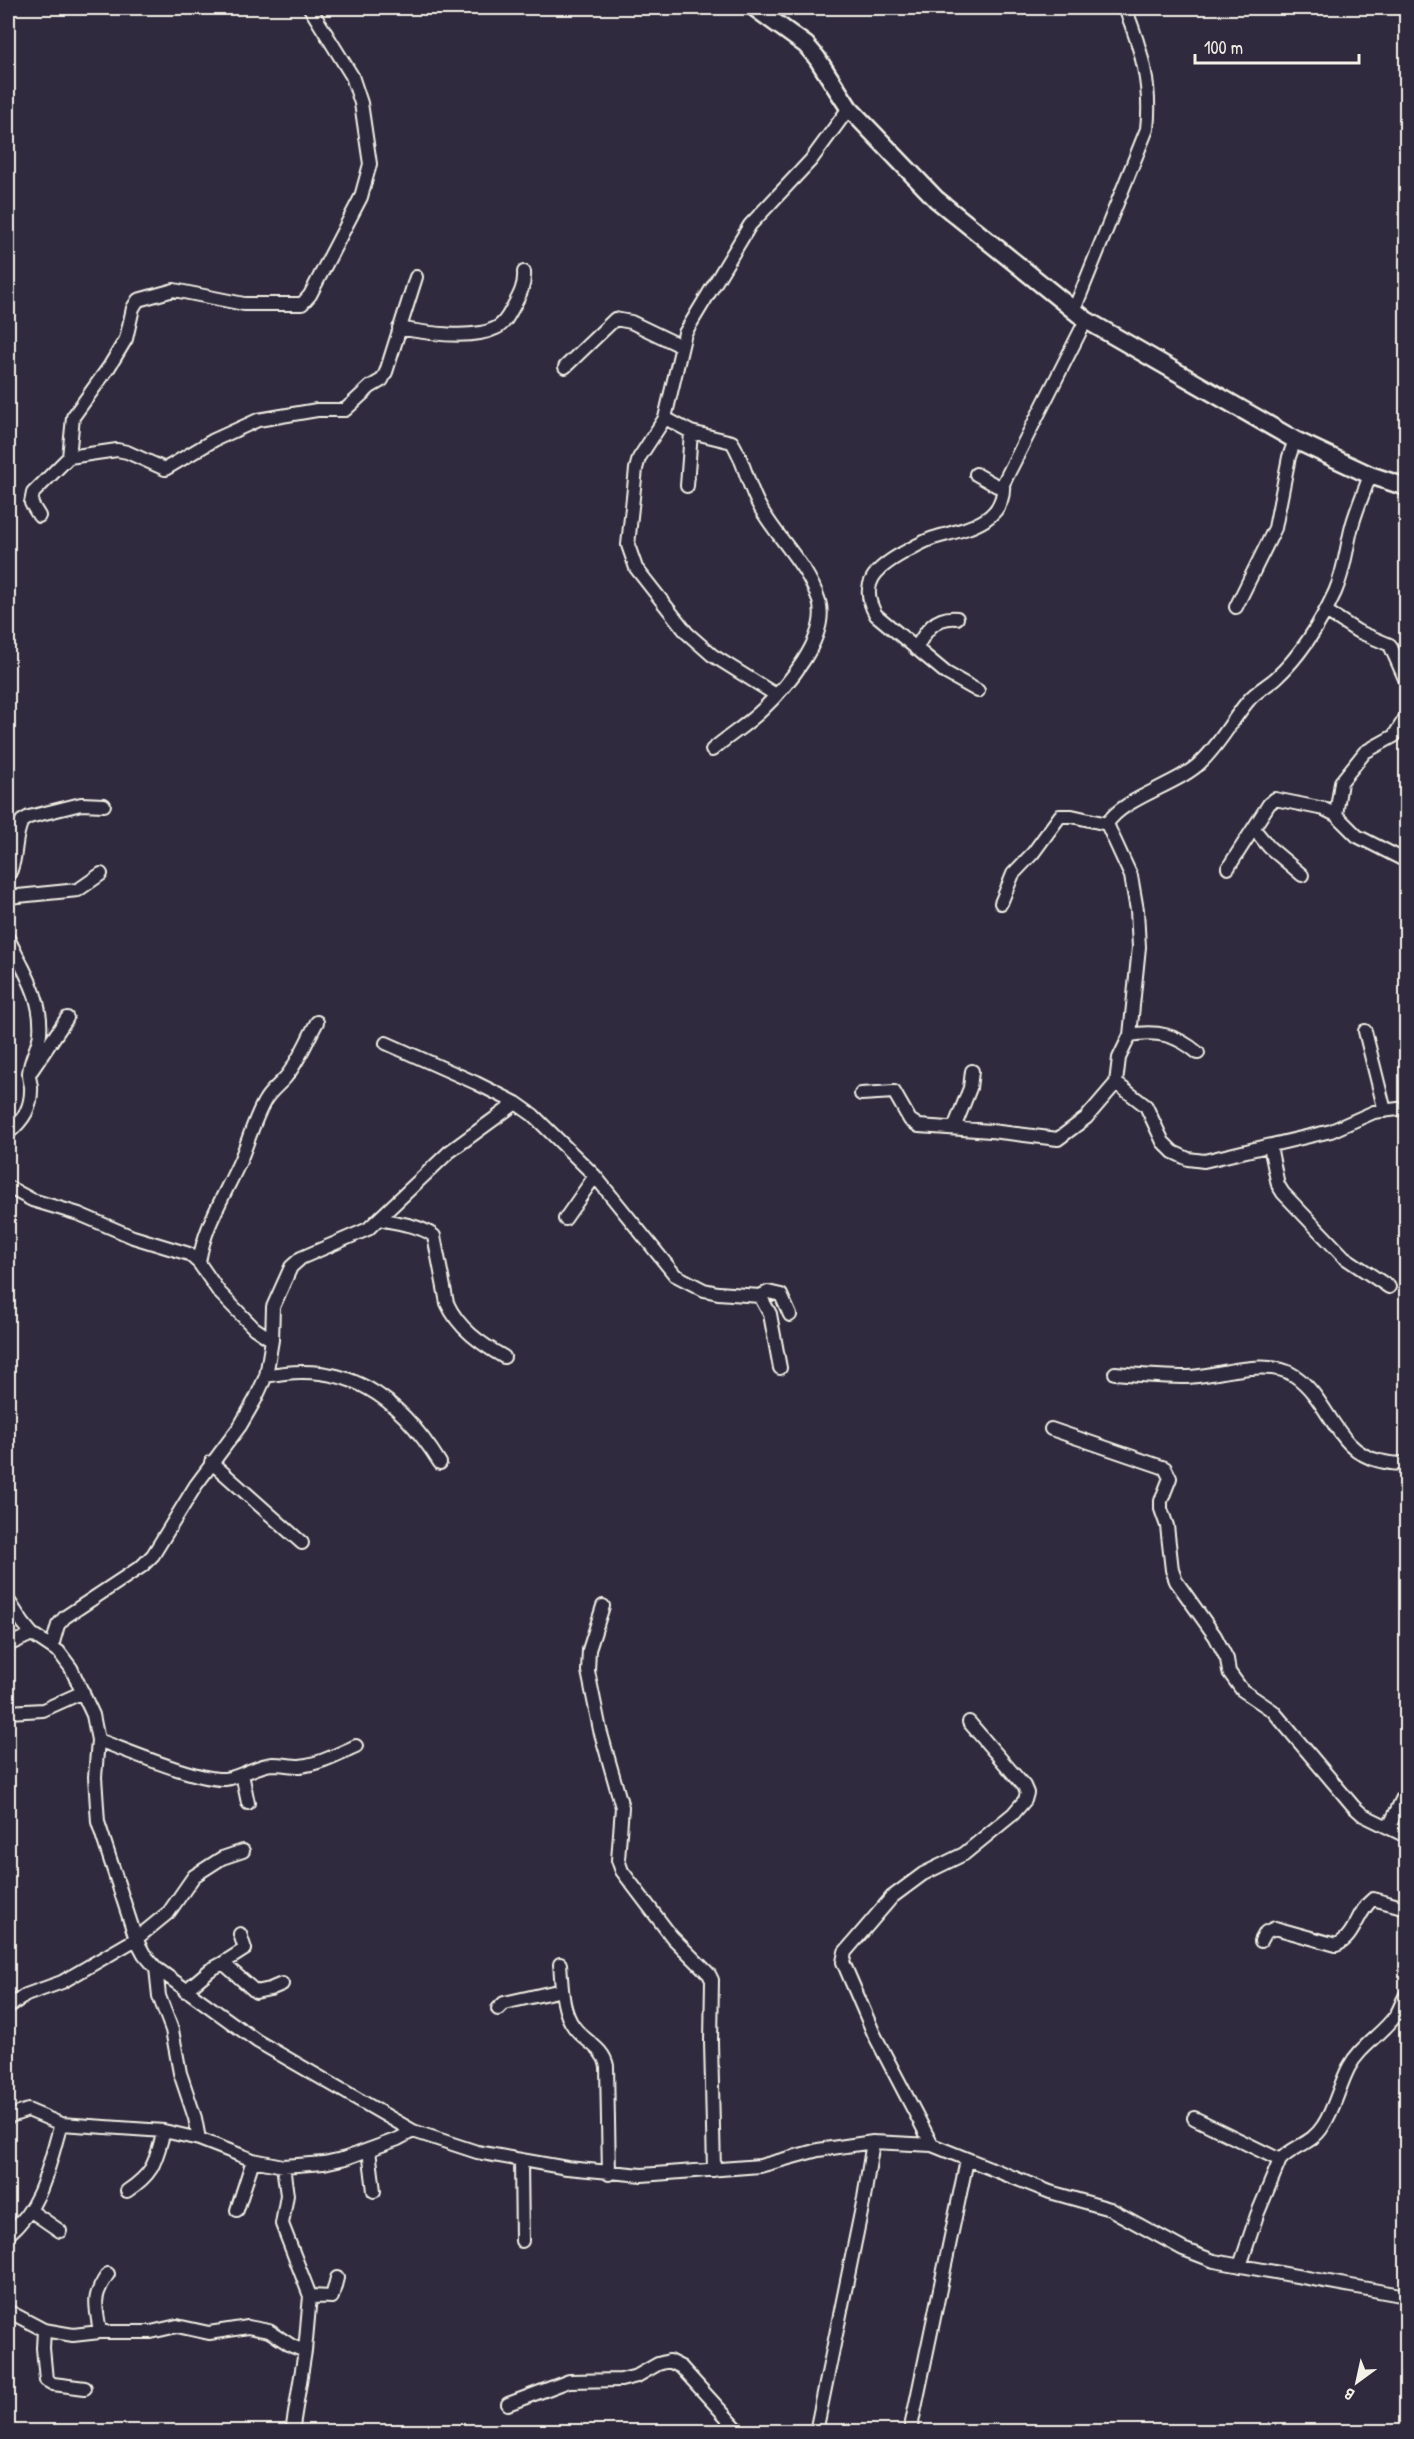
<svg xmlns="http://www.w3.org/2000/svg" width="1414" height="2439" font-family="'Patrick Hand',sans-serif">
<style>
.lines{fill:none;stroke-linecap:round;stroke-linejoin:round}
.minor-casing{stroke:#f4f1e8;stroke-width:16}
.secondary-casing{stroke:#f4f1e8;stroke-width:21}
.minor{stroke:#2f2a3d;stroke-width:12}
.secondary{stroke:#2f2a3d;stroke-width:16}
</style>
<rect width="100%" height="100%" fill="#2f2a3d"/>
<filter id="ink" filterUnits="userSpaceOnUse"><feTurbulence type="fractalNoise" baseFrequency=".0167" numOctaves="2"/><feDisplacementMap in="SourceGraphic" scale="12" xChannelSelector="R" yChannelSelector="G"/><feConvolveMatrix kernelMatrix="1 2 1 2 8 2 1 2 1" color-interpolation-filters="sRGB"/></filter>
<g filter="url(#ink)">
<g class="lines">
<g class="minor-casing">
<path id="minor" d="M1074,310l73,-181c5,-44 -6,-81 -22,-121
M399,328c26,5 74,12 97,0 9,-4 13,-14 17,-21 7,-12 12,-22 11,-35
M565,367l50,-48 16,3 50,24
M665,418l26,14 41,10c13,20 16,46 29,67 18,31 47,57 58,92 11,36 -33,86 -57,109 -15,15 -34,26 -50,40
M69,457l4,-40 36,-50 17,-28 7,-31 5,-8 36,-10 70,14h58l8,-9 51,-98 9,-33 -9,-61 -9,-27 -42,-68
M976,474l21,12 6,-2 83,-164
M687,486l4,-54
M39,516l-8,-13 2,-10 36,-36 48,-7 10,2 38,17 49,-29 44,-20 59,-10h28l25,-23 12,-7 4,-8 30,-95
M1236,607l39,-79 14,-71 6,-17
M1326,611l31,20 33,14 16,36
M916,649c9,-18 19,-33 41,-31
M978,691l-32,-18 -70,-58c-18,-31 0,-47 27,-62 11,-6 22,-13 34,-16 28,-8 69,-15 66,-53
M776,695l-64,-40 -25,-22 -51,-65 -8,-23 8,-76 3,-11 26,-40 20,-85 65,-108 61,-65 38,-52
M1336,815l5,-33 24,-30 29,-16 12,-19
M1107,824c15,-26 71,-39 94,-62 19,-18 31,-42 47,-61 8,-10 19,-15 28,-23 25,-23 45,-56 59,-86 9,-20 11,-41 16,-62 4,-18 13,-37 19,-55
M1254,829l15,18 33,28
M1228,868l41,-64 6,-5 49,10 12,6 21,21 49,25
M8,876c10,-17 5,-37 14,-55l7,-4 52,-13 23,1
M8,897l70,-7 23,-16
M1001,903l12,-29 20,-21 27,-37h12l35,8
M8,938c14,30 35,59 32,95 -1,13 -10,26 -11,40 0,4 1,9 2,13 1,21 -7,34 -23,47
M1365,1031l20,80
M1130,1035c27,-5 47,0 68,18
M386,1043l90,40 40,20 17,12 62,61 80,99 29,15 14,3 42,3 10,18 10,54
M32,1070l35,-52
M1116,1083l30,23 17,36 10,10 15,7 16,2 127,-30 43,-19 32,-4
M861,1094l33,-2 16,28 9,6 72,5 67,8 28,-21 30,-35 3,-25 11,-23 9,-88 -2,-37 -6,-34 -24,-52
M954,1128l16,-40 2,-17
M1270,1146l8,39 5,8 61,64 45,30
M8,1187l24,13 47,14 54,23 56,17 10,9 20,29 35,36 18,12
M379,1219c17,4 41,6 55,17l13,67c11,25 34,41 57,54
M565,1219l30,-43
M199,1263c5,-37 26,-68 41,-102 8,-19 14,-41 24,-59 5,-10 14,-16 21,-24 13,-15 22,-38 32,-56
M760,1296l8,-4 13,3 9,20
M1115,1373c24,2 48,4 73,4 29,-1 80,-20 107,-1 34,23 41,76 85,85 10,2 17,4 26,1
M266,1376c81,-17 133,21 174,87
M1051,1429l114,39 5,10 -9,23v8l6,17 5,44 4,11 39,55 12,23 2,13 13,18 31,21 81,96 9,8 43,21
M211,1462l91,81
M8,1600l15,23 9,11 27,18 12,16 22,47 5,25 -3,37 3,45 38,117 8,15 12,14 101,73 156,90 64,21 90,16 75,7 118,-9 58,-16 55,-8 59,3 118,47 60,17 73,40 31,12 192,35
M603,1606l-14,44 -1,21 12,59 22,77 -4,53 4,11 50,66 37,37 3,6 -1,62 3,128
M8,1645l24,-11
M52,1646l6,-21 7,-8 77,-51 11,-11 43,-70 44,-59 15,-26 11,-24 6,-36 1,-33 18,-40 10,-9 67,-29 81,-77 67,-49
M8,1712l35,-2 40,-18
M98,1740c28,10 100,41 127,39 17,-2 31,-14 48,-15 9,0 18,2 27,2 20,-2 38,-12 56,-20
M242,1774l6,29
M1389,1827l17,-36
M1261,1941l5,-9 9,-4 61,17c19,-7 21,-34 37,-46l33,9
M223,1963l22,-14 -5,-15
M560,1964c2,20 1,46 14,63 11,15 29,20 33,39l2,108
M156,1968l3,28 13,34 8,43 15,45 4,21
M185,1991l25,-21 13,-7 33,29 14,-3 12,-5
M8,2007l18,-12 36,-13 74,-43 33,-27 25,-36 28,-18 21,-7
M498,2009l6,-6 58,-13
M8,2117l20,-7 33,14 103,7 35,8 54,21 30,6 41,-3 22,-5 52,-19 15,-8
M1194,2118l86,42
M932,2145l-58,-111 -31,-72 2,-10 47,-55 31,-23 41,-20 49,-40 12,-14 2,-7 -3,-7 -55,-64
M369,2150l5,41
M521,2161l1,80
M283,2166l4,29 -5,29 28,72 -5,55 -13,81
M127,2191c28,-19 28,-29 37,-60
M237,2210l16,-50
M31,2211l29,20
M8,2235c35,-30 40,-68 53,-111
M1240,2266l17,-51 23,-55c13,-14 32,-16 43,-34 12,-18 16,-40 26,-59 11,-21 34,-33 47,-52 4,-6 6,-14 10,-20
M310,2296l22,1 5,-19
M8,2311l36,19 29,5 27,-3h51l26,-6 32,7 39,-6 21,4 23,15 13,5
M44,2330l-1,18 3,32 7,4 32,4
M100,2332c-4,-27 -9,-34 8,-58
M508,2404l61,-23 52,-1 16,-4 21,-12 11,-3 12,6 59,65
M816,2432l48,-234 9,-56
M910,2432l57,-272"/>
</g>
<g class="secondary-casing">
<path id="secondary" d="M755,8l51,37 11,13 32,50 87,91 150,121 209,120 75,35 36,12"/>
</g>
<use href="#minor" class="minor"/>
<use href="#secondary" class="secondary"/>
</g>
</g>
<rect width="1414" height="2439" fill="none" stroke="#2f2a3d" stroke-width="30"/>
<rect x="15" y="15" width="1384" height="2409" fill="none" stroke="#f4f1e8" stroke-width="2" filter="url(#ink)"/>
<g transform="translate(1357 2382) rotate(213)" stroke="#2f2a3d" stroke-width="4.5" paint-order="stroke">
<path d="M0-4.5L10 22L0 15L-10 22Z" fill="#f4f1e8"/>
<text y="-9" font-size="16" font-weight="bold" text-anchor="middle" fill="#f4f1e8">B</text>
</g>
<path d="M1195 54v9h164v-9" fill="none" stroke="#f4f1e8" stroke-width="3"/>
<text x="1204" y="54" font-size="18" fill="#f4f1e8" stroke="#2f2a3d" stroke-width="4.5" paint-order="stroke">100 m</text>
</svg>
